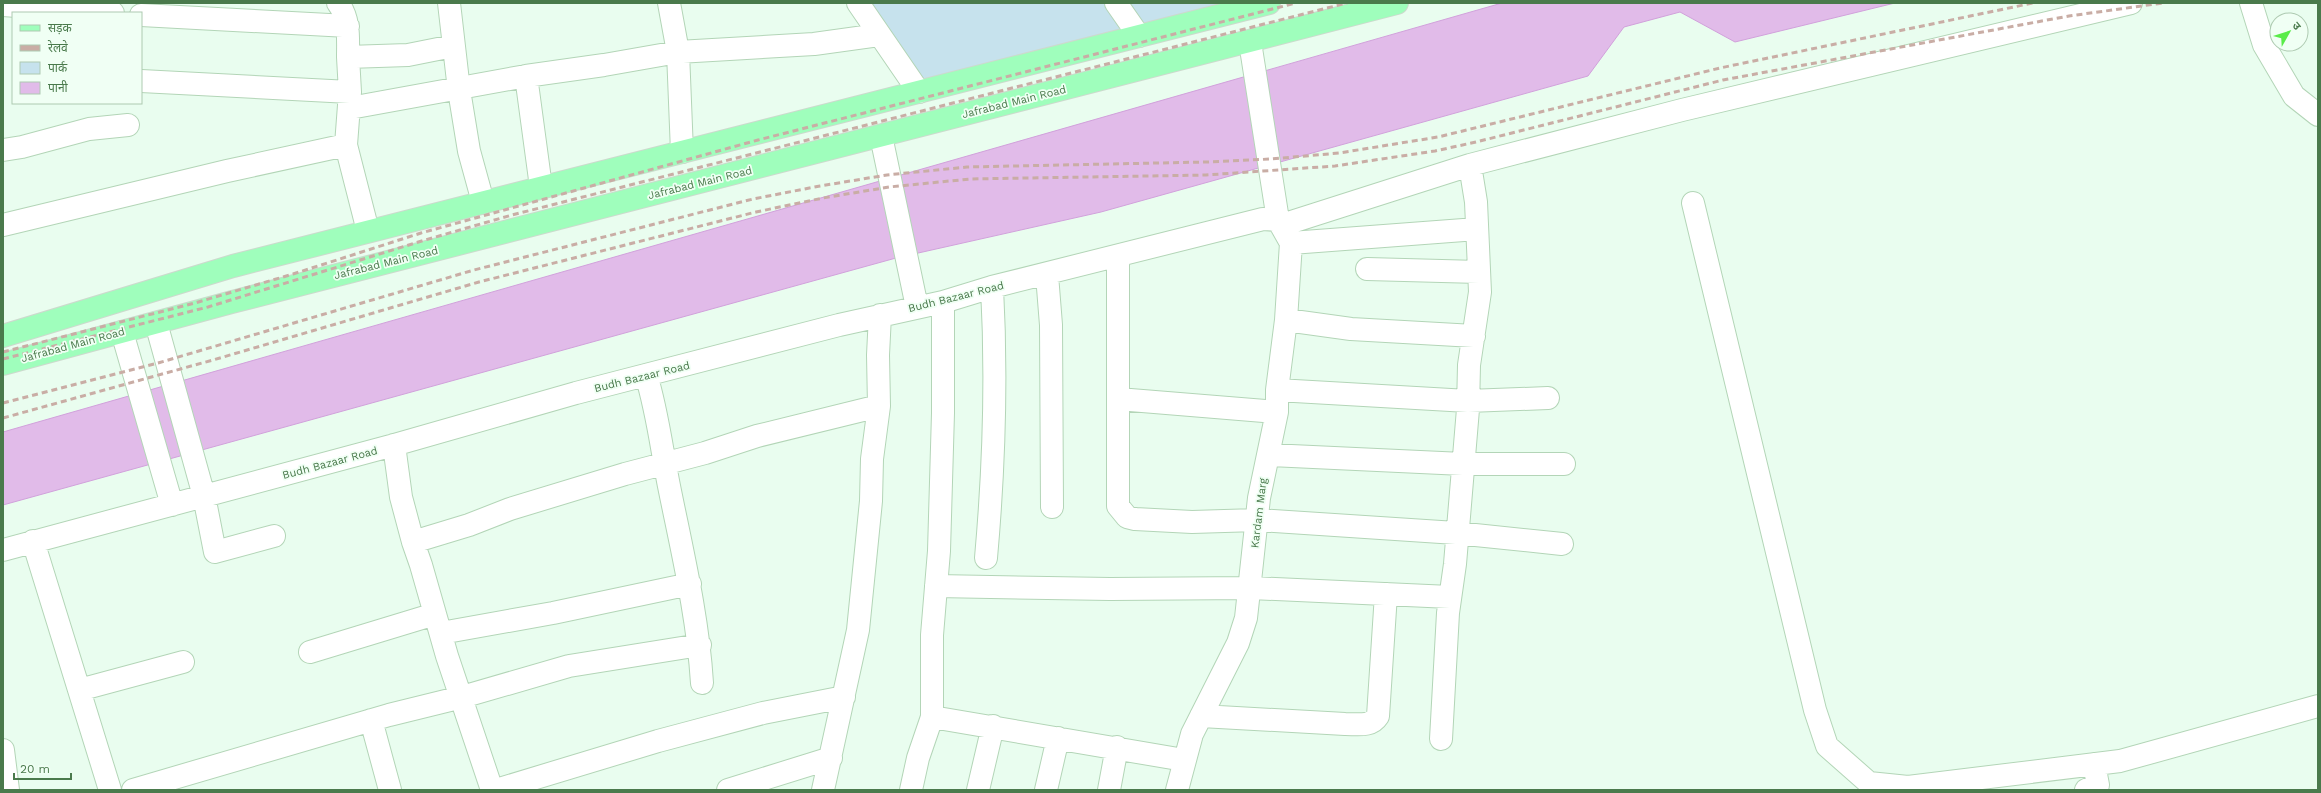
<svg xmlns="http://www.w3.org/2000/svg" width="2321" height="793" font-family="'Work Sans','Noto Sans Devanagari',sans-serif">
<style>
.park{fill:#c6e2ed}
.water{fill:#e1bbe9;stroke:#d1a1db}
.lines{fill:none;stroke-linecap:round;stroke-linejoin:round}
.minor-casing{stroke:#b3d5b7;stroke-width:24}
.major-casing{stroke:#ccdacd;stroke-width:24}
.minor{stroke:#fff;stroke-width:22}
.major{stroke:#9ffebc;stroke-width:22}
.rail{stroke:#c9ada5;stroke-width:3;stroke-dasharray:6 4;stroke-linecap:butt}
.labels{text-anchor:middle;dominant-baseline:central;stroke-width:3.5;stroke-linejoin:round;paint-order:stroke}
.street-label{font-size:11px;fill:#4a7a4c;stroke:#f0fff4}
</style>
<rect width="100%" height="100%" fill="#e9fdef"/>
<path class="park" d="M859,3h368l-308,89z"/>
<path class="water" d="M1502,3h393l-160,39 -55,-30 -56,15 -36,49 -487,136 -205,46 -893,247v-73z"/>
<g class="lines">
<g class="minor-casing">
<path id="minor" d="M338,3c12,16 10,35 10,54l60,-2 45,-9
M449,3l10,87 10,61 14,51
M669,3l9,49 4,100
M858,3l61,89
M1116,3l23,33
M2251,3l13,42 30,51 24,19
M3,5l110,8
M141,15l207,11
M1250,42l28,178
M348,57l2,35 -4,53 22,86
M526,76l15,111
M141,81l209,11
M350,108l176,-32 78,-11 74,-13 136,-8 65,-9
M881,136l36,171
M3,150l19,-3 67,-18 39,-4
M1693,203l122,507 12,36 42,37 39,4 212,-26 198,-55
M3,225l224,-54 119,-26
M1282,225l188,-60 212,-55 449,-107
M1291,243l186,-14
M1118,257v249l9,11 8,2 57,3 65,-2 199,13 106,11
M1367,269l112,3
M1047,275l4,50 1,182
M1286,320l65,9 123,7
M156,323l48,173 11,56 59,-16
M122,332l50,173
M646,375c12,38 16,78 24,116 13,64 28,127 32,192
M1277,390l191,11 80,-3
M1118,399l159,13
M394,445l7,52 12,45 8,23 26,91 45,134
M1268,455l195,9h101
M33,541l77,249
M413,542l56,-17 41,-16 115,-35 80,-21 52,-17 122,-30
M3,550l391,-105 182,-52 263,-68 104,-23 49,-15 271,-68 15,1 13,23 -5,77 -9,70v22l-18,86 -13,120 -8,25 -46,91 -15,56
M986,558c8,-90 11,-180 6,-271
M936,586l174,3 141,-1 199,9
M441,633l112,-20 137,-29
M310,652l125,-38
M79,690l104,-28
M1201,716l144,8c13,0 26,3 33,-8l8,-122
M932,717l252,43
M371,720l19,70
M1441,739l7,-126 7,-49 13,-155 1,-44 11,-73 -4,-90 -6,-37
M3,750l5,40
M133,790l256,-75 73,-18 107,-31 131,-21
M496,790l162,-49 105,-28 81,-16
M728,790l103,-32
M823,790l35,-160 13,-129 1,-42 7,-53 -1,-51 2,-40
M911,790l7,-32 14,-41v-82l7,-84 4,-138v-111
M978,790l15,-64
M1046,790l12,-52
M1109,790l8,-43
M2086,790l12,-5 -4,-21"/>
</g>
<g class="major-casing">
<path id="major" d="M3,336l230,-70 1036,-263
M3,364l229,-62 1165,-299"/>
</g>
<use href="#minor" class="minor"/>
<use href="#major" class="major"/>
<path class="rail" d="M3,352l192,-49 98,-29 128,-41 337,-93 538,-137
M3,359l205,-52 217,-67 87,-25 835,-212
M3,403l155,-40 316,-93 279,-71 67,-13 67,-11 80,-8 240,-5 64,-3 68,-6 99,-16 282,-69 313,-65
M3,418l210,-58 266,-78 277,-70 67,-14 66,-11 81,-8 236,-4 129,-9 100,-15 41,-9 247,-62 346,-64 94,-13"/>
</g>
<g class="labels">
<g class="street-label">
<text transform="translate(1014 102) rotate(-14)">Jafrabad Main Road</text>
<text transform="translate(700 183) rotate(-14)">Jafrabad Main Road</text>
<text transform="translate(386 263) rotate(-14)">Jafrabad Main Road</text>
<text transform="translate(956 297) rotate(-14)">Budh Bazaar Road</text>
<text transform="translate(73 345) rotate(-15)">Jafrabad Main Road</text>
<text transform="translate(642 377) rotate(-14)">Budh Bazaar Road</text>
<text transform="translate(330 463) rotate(-15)">Budh Bazaar Road</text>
<text transform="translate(1259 513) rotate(-83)">Kardam Marg</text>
</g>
</g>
<rect width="2321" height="793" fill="none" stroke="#4a7a4c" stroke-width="8"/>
<rect x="12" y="12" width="130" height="92" fill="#f0fff4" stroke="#aecab1"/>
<rect x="20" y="25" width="20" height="6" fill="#9ffebc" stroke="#aecab1"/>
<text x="48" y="32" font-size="12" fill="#4a7a4c">सड़क</text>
<rect x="20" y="45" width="20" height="6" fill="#c9ada5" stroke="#aecab1"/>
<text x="48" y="52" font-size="12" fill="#4a7a4c">रेलवे</text>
<rect x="20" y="62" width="20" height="12" fill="#c6e2ed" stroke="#aecab1"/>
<text x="48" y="72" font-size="12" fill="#4a7a4c">पार्क</text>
<rect x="20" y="82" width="20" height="12" fill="#e1bbe9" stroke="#aecab1"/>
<text x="48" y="92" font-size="12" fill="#4a7a4c">पानी</text>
<g transform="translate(2289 32) rotate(51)"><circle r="19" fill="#f0fff4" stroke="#aecab1"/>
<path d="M0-3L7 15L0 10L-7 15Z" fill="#59ec49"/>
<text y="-6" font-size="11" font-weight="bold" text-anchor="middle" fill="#4a7a4c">उ</text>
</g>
<path d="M14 773v6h57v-6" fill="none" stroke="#4a7a4c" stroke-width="2"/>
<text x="20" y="773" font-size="12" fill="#4a7a4c" stroke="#f0fff4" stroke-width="3" paint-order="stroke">20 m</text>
</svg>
